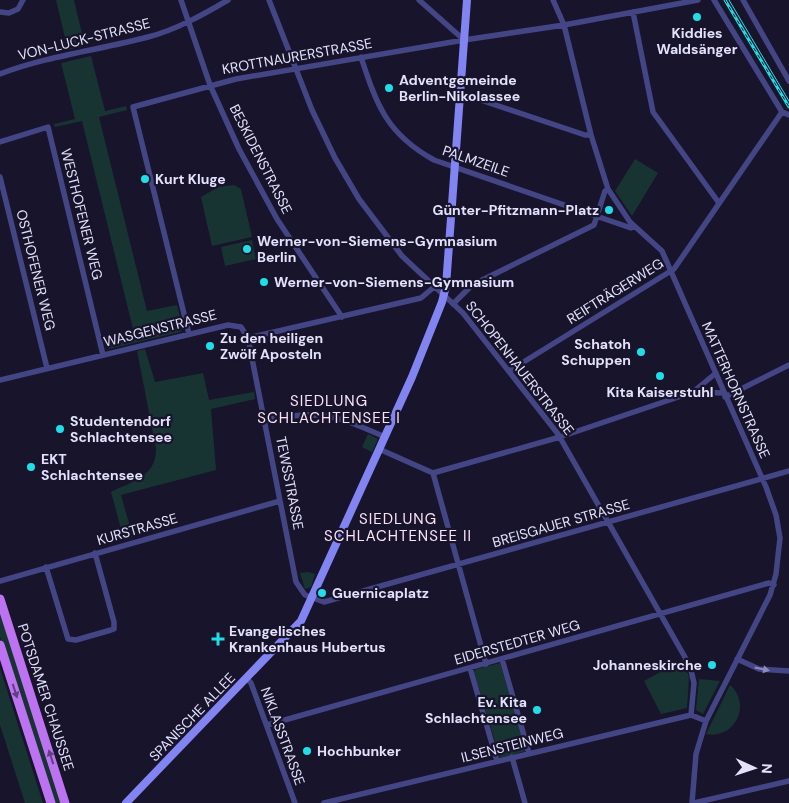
<svg xmlns="http://www.w3.org/2000/svg" width="789" height="803" font-family="'DM Sans',sans-serif">
<style>
.green{fill:#183432}
.lines{fill:none;stroke-linecap:round;stroke-linejoin:round}
.street{stroke:#444585;stroke-width:5.5}
.secondary{stroke:#8284f2;stroke-width:8}
.primary{stroke:#bd73f1;stroke-width:9}
.tram{stroke:#21dde8;stroke-width:1}
.rail-casing{stroke:#21dde8;stroke-width:3}
.rail{stroke:#17142b;stroke-width:1;stroke-dasharray:4;stroke-linecap:butt}
.oneway{fill:#8c8bbb}
.oneway2{fill:#623f84}
.poi-dot{fill:#21dde8;stroke:#17142b;stroke-width:2}
.labels{text-anchor:middle;dominant-baseline:central;stroke-width:4.5;stroke-linejoin:round;paint-order:stroke}
.poi-label{font-size:14px;font-weight:bold;fill:#e3e1fc;stroke:#17142b;text-anchor:start}
.street-label{font-size:14px;fill:#e3e1fc;stroke:#17142b}
.neighbourhood-label{font-size:15px;letter-spacing:1px;fill:#fce3f4;stroke:#17142b}
</style>
<rect width="100%" height="100%" fill="#17142b"/>
<path class="green" d="M56,0h18l11,46 -17,4z
M91,56l14,55 21,-5 1,4 -28,7 48,194 30,-6 6,23 -3,4 -71,17 -4,-8 29,-8 -52,-212 -27,6 -1,-3 21,-5 -14,-56z
M635,159l23,14 -26,43 -17,-25z
M234,185l7,4 11,48 -40,9 -11,-49 17,-10z
M252,240l4,19 -31,7 -4,-19z
M145,349l10,33 48,-9 6,27 45,-8 1,7 -44,10 5,61 -95,25 12,42 -9,3 -13,-48c21,-10 46,-16 45,-44l-19,-97z
M368,434l10,5 -6,13 -10,-5z
M308,572l7,2 -4,13 -6,2 -5,-16z
M0,606l63,197h-10l-53,-166z
M682,660l7,17 -2,31 -26,6 -17,-33z
M500,663l26,88 -26,7 -26,-86 2,-3z
M0,668l43,135h-18l-25,-78z
M699,679l21,2 -17,33 -7,-4z
M730,685c22,19 5,55 -24,49z"/>
<g class="lines">
<path class="street" d="M181,0l29,85 29,64 38,70 65,98
M269,0l43,110 23,48 24,41 43,57 61,57 95,121 132,232 4,17 -3,32
M419,0l45,40
M553,0l11,25 27,110 17,54 22,33 32,29 104,236 10,28 4,23 -4,36 -6,21 -64,126 -10,33 -4,49
M714,0l68,112 7,3
M743,0l46,81
M0,12l9,1 9,-4 5,-9
M633,12l20,100 66,91
M361,57c16,49 26,77 73,103l197,68 3,-2
M0,74c47,-18 99,-24 148,-37 28,-7 56,-23 80,-37
M460,93l125,42h6
M0,142l48,-15 55,228
M0,177l47,191
M453,304l19,-19 122,-60 11,-34 3,-2
M189,334l-56,-227 103,-28 228,-39 100,-15 134,-25
M248,338l173,-40 13,-11
M509,371l165,-102 108,-157
M0,380l228,-55 13,2 7,11 48,244 9,13 19,7 465,-131
M693,392l23,-19
M725,397l64,-32
M264,420c57,-10 69,-6 121,17
M379,449l54,24 53,191
M433,473l127,-36 133,-45 30,1
M46,567l22,72 8,1 35,-10 3,-1v-7l-19,-69
M0,581l280,-80
M502,659l27,94
M737,659l22,10 30,2
M470,668l27,93
M247,679l4,4 44,120
M267,725l502,-142 5,2
M512,757l13,46
M324,803l367,-88 15,6
M694,803l95,-22"/>
<path class="secondary" d="M126,803l175,-182 111,-244 30,-75 4,-16 21,-286"/>
<path class="primary" d="M0,599l65,204
M0,645l51,158"/>
<path class="tram" d="M729,0l60,101"/>
<g class="rail-casing">
<path id="rail" d="M725,0l64,107"/>
</g>
<use href="#rail" class="rail"/>
</g>
<defs><path id="oneway-solid" d="M-6-.8H1V-3.2L6.5 0L1 3.2V.8H-6Z" transform="scale(1.25)"/></defs>
<use class="oneway" href="#oneway-solid" transform="translate(762 669) rotate(12)"/>
<g class="oneway2">
<use href="#oneway-solid" transform="translate(15 691) rotate(72)"/>
<use href="#oneway-solid" transform="translate(51 757) rotate(-108)"/>
</g>
<g class="poi-dot">
<circle cx="697" cy="17" r="5"/>
<circle cx="389" cy="88" r="5"/>
<circle cx="145" cy="179" r="5"/>
<circle cx="609" cy="210" r="5"/>
<circle cx="247" cy="249" r="5"/>
<circle cx="264" cy="282" r="5"/>
<circle cx="210" cy="346" r="5"/>
<circle cx="641" cy="352" r="5"/>
<circle cx="660" cy="376" r="5"/>
<circle cx="60" cy="429" r="5"/>
<circle cx="31" cy="467" r="5"/>
<circle cx="322" cy="593" r="5"/>
<path d="M215.5 631.5h5v5h5v5h-5v5h-5v-5h-5v-5h5z"/>
<circle cx="712" cy="665" r="5"/>
<circle cx="537" cy="710" r="5"/>
<circle cx="307" cy="751" r="5"/>
</g>
<g class="labels">
<g class="poi-label">
<text x="697" y="33" text-anchor="middle">Kiddies<tspan x="697" dy="16">Waldsänger</tspan></text>
<text x="399" y="80">Adventgemeinde<tspan x="399" dy="16">Berlin-Nikolassee</tspan></text>
<text x="155" y="179">Kurt Kluge</text>
<text x="599" y="210" text-anchor="end">Günter-Pfitzmann-Platz</text>
<text x="257" y="241">Werner-von-Siemens-Gymnasium<tspan x="257" dy="16">Berlin</tspan></text>
<text x="274" y="282">Werner-von-Siemens-Gymnasium</text>
<text x="220" y="338">Zu den heiligen<tspan x="220" dy="16">Zwölf Aposteln</tspan></text>
<text x="631" y="344" text-anchor="end">Schatoh<tspan x="631" dy="16">Schuppen</tspan></text>
<text x="660" y="392" text-anchor="middle">Kita Kaiserstuhl</text>
<text x="70" y="421">Studentendorf<tspan x="70" dy="16">Schlachtensee</tspan></text>
<text x="41" y="459">EKT<tspan x="41" dy="16">Schlachtensee</tspan></text>
<text x="332" y="593">Guernicaplatz</text>
<text x="229" y="631">Evangelisches<tspan x="229" dy="16">Krankenhaus Hubertus</tspan></text>
<text x="702" y="665" text-anchor="end">Johanneskirche</text>
<text x="527" y="702" text-anchor="end">Ev. Kita<tspan x="527" dy="16">Schlachtensee</tspan></text>
<text x="317" y="751">Hochbunker</text>
</g>
<g class="street-label">
<text transform="translate(84 39) rotate(-14)">VON-LUCK-STRASSE</text>
<text transform="translate(297 56) rotate(-10)">KROTTNAURERSTRASSE</text>
<text transform="translate(261 159) rotate(63)">BESKIDENSTRASSE</text>
<text transform="translate(476 161) rotate(19)">PALMZEILE</text>
<text transform="translate(82 214) rotate(76)">WESTHOFENER WEG</text>
<text transform="translate(36 270) rotate(76)">OSTHOFENER WEG</text>
<text transform="translate(615 291) rotate(-32)">REIFTRÄGERWEG</text>
<text transform="translate(160 328) rotate(-14)">WASGENSTRASSE</text>
<text transform="translate(520 368) rotate(52)">SCHOPENHAUERSTRASSE</text>
<text transform="translate(736 390) rotate(66)">MATTERHORNSTRASSE</text>
<text transform="translate(290 483) rotate(79)">TEWSSTRASSE</text>
<text transform="translate(561 523) rotate(-16)">BREISGAUER STRASSE</text>
<text transform="translate(137 529) rotate(-16)">KURSTRASSE</text>
<text transform="translate(517 642) rotate(-16)">EIDERSTEDTER WEG</text>
<text transform="translate(46 697) rotate(72)">POTSDAMER CHAUSSEE</text>
<text transform="translate(192 717) rotate(-46)">SPANISCHE ALLEE</text>
<text transform="translate(283 736) rotate(70)">NIKLASSTRASSE</text>
<text transform="translate(512 745) rotate(-14)">ILSENSTEINWEG</text>
</g>
<g class="neighbourhood-label">
<text x="329" y="401">SIEDLUNG<tspan x="329" dy="17">SCHLACHTENSEE I</tspan></text>
<text x="398" y="519">SIEDLUNG<tspan x="398" dy="17">SCHLACHTENSEE II</tspan></text>
</g>
</g>
<g transform="translate(754 768) rotate(93)" stroke="#17142b" stroke-width="4" paint-order="stroke">
<path d="M0-4L9 19L0 12L-9 19Z" fill="#e3e1fc"/>
<text y="-8" font-size="14" font-weight="bold" text-anchor="middle" fill="#e3e1fc">N</text>
</g>
</svg>
